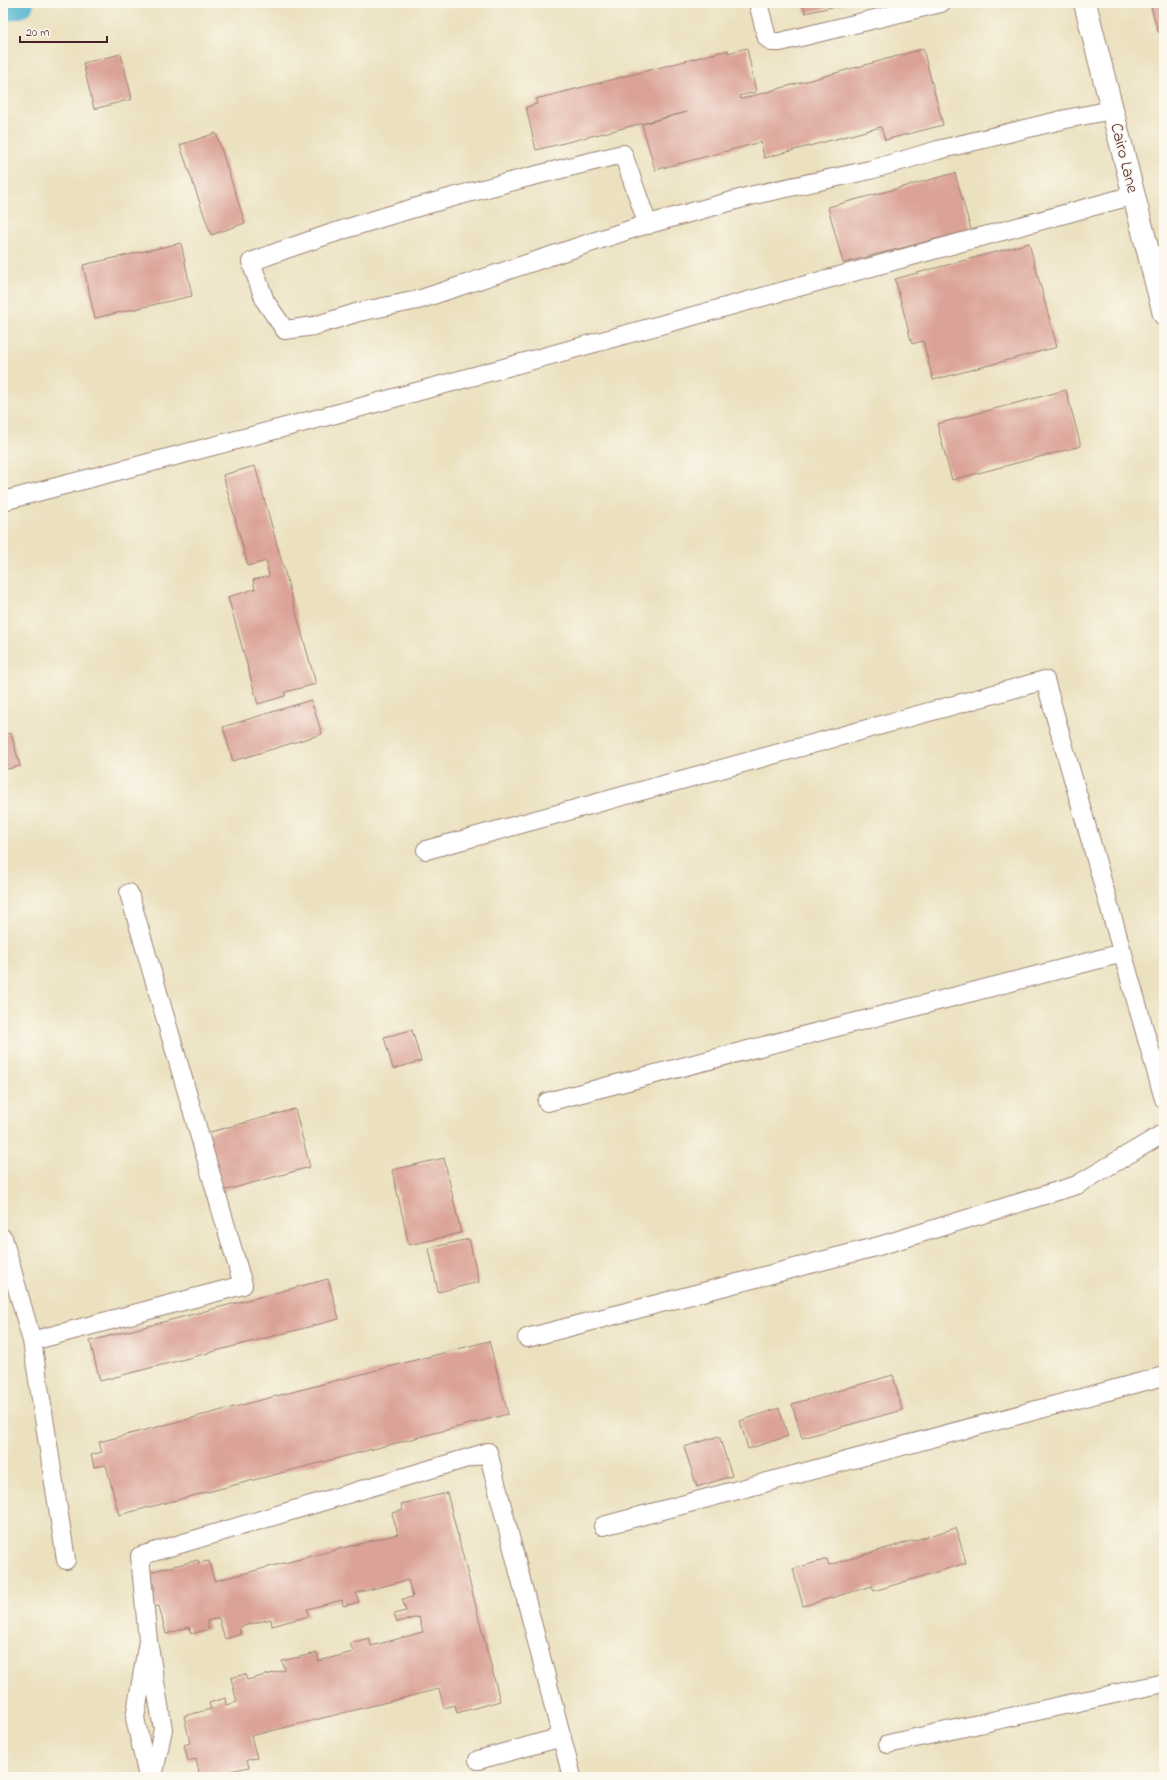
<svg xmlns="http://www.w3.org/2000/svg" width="1167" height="1780" font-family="'Indie Flower',sans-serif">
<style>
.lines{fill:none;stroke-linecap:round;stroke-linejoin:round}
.canal{stroke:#52b4d1;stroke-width:30}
.building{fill:#dba398}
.service-casing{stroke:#9a8075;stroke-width:20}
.minor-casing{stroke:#9a8075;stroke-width:24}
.service{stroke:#fff;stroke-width:18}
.minor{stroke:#fff;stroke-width:22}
.labels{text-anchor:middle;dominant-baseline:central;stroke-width:3;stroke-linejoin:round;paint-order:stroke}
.street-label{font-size:17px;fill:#4a1f2b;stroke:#fbf7ec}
</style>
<rect width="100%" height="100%" fill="#fbf7ec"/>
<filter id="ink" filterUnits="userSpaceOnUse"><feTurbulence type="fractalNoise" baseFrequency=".025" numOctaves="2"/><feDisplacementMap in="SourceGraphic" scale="8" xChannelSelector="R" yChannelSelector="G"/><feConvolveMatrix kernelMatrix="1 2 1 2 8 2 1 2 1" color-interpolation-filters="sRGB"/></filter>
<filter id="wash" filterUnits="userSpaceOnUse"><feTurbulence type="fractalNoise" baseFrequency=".012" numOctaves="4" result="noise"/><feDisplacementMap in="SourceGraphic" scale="16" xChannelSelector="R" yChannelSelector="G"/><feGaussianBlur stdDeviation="0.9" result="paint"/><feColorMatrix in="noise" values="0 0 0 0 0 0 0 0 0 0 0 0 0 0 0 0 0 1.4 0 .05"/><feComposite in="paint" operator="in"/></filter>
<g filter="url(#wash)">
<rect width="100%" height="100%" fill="#ebe1bf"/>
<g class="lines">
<path class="canal" d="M3,7l16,-4"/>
</g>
<g id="blocks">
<path class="building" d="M803,3h42v1l-40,9z
M1150,3h14v28l-6,1z
M747,48l9,44 -17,4 2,3 182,-50 20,76 -58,15 -4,-13 -117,31 -3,-16 -106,28 -13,-46 45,-12 -151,38 -10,-43 11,-3 -1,-5 192,-49v3z
M121,54l11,45 -38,10 -11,-46z
M216,133l29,90 -34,12 -31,-90z
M955,173l16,57 -128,33 -15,-56z
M181,243l11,53 -97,22 -12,-53z
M1029,243l28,104 -124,33 -10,-39 -11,3 -17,-65z
M1066,390l15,56 -129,34 -15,-56z
M255,466l61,218 -31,8v4l-27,8 -30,-107 27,-8 -2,-9 16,-4 -3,-15 -18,5 -25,-91z
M311,700l11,34 -89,27 -10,-34z
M11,733l9,33 -17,4v-35z
M412,1030l9,31 -28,8 -9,-32z
M295,1109l15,58 -87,24 -16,-58z
M444,1158l17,75 -52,12 -17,-75z
M469,1239l10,43 -41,10 -9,-44z
M328,1279l11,40 -239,62 -10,-40z
M489,1341l19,73 -389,101 -13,-50 -12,2 -3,-12 11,-3 -3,-10z
M893,1375l9,35 -100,28 -10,-34z
M779,1408l9,28 -40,13 -8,-28z
M719,1436l13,40 -35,11 -13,-40z
M447,1493l53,208 -43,12 -2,-8 -11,3 -5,-19 -188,47 6,22 -10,2 2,7 -49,10 -4,-18 -8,2 -4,-16 6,-2 -6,-27 27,-7 -2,-6 16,-5 1,7 11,-3 -6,-24 14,-4 2,6 38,-10 -3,-9 35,-8 2,8 34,-9 -3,-9 19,-5 2,8 52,-14 -4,-15 -22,5 -3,-8 12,-3 -4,-12 11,-2 -5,-17 -52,13 3,9 -16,4 -1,-6 -35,9 2,7 -37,10 -1,-7 -32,8 2,7 -16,5 -6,-21 -12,3 2,8 -18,5 -2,-7 -23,7 -7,-28 -7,1 -4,-15 7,-2 -5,-18 48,-12 1,3 10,-2 5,20 184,-47 -6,-21 11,-3 -2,-6z
M956,1528l10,35 -92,28 -2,-5 -69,20 -10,-37 34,-10 2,6z"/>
</g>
</g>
<g filter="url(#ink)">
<use href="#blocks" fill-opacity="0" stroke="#9a8075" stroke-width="1"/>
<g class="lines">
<g class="service-casing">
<path id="service" d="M758,3l9,35 5,4h8l161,-39
M648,225l-25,-71c-126,30 -251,62 -372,108l14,39 20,29 29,-4 45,-14 59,-12 220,-73 116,-32 116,-25 68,-20 128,-31 46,-9
M3,501l340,-89 791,-217
M426,850l619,-170 119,419
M547,1102l576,-149
M3,1238l29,103 211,-56 -114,-392
M527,1338l352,-92 198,-61 87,-52
M32,1341l34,219
M603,1526l561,-150
M148,1641l-8,-85 348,-104 84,325
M888,1744l276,-61
M478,1760l84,-23
M148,1777l-13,-59 13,-77 15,88 -10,48"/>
</g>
<g class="minor-casing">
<path id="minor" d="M1085,3l79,311"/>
</g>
<use href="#service" class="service"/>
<use href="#minor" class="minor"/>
</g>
</g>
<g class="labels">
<g class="street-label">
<text transform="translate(1124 158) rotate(76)">Cairo Lane</text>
</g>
</g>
<rect width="1167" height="1780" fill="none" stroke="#fbf7ec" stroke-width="16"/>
<path d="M20 36v6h87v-6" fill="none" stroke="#4a1f2b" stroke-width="2"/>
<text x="26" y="36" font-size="12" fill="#4a1f2b" stroke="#fbf7ec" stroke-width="3" paint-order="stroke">20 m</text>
</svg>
